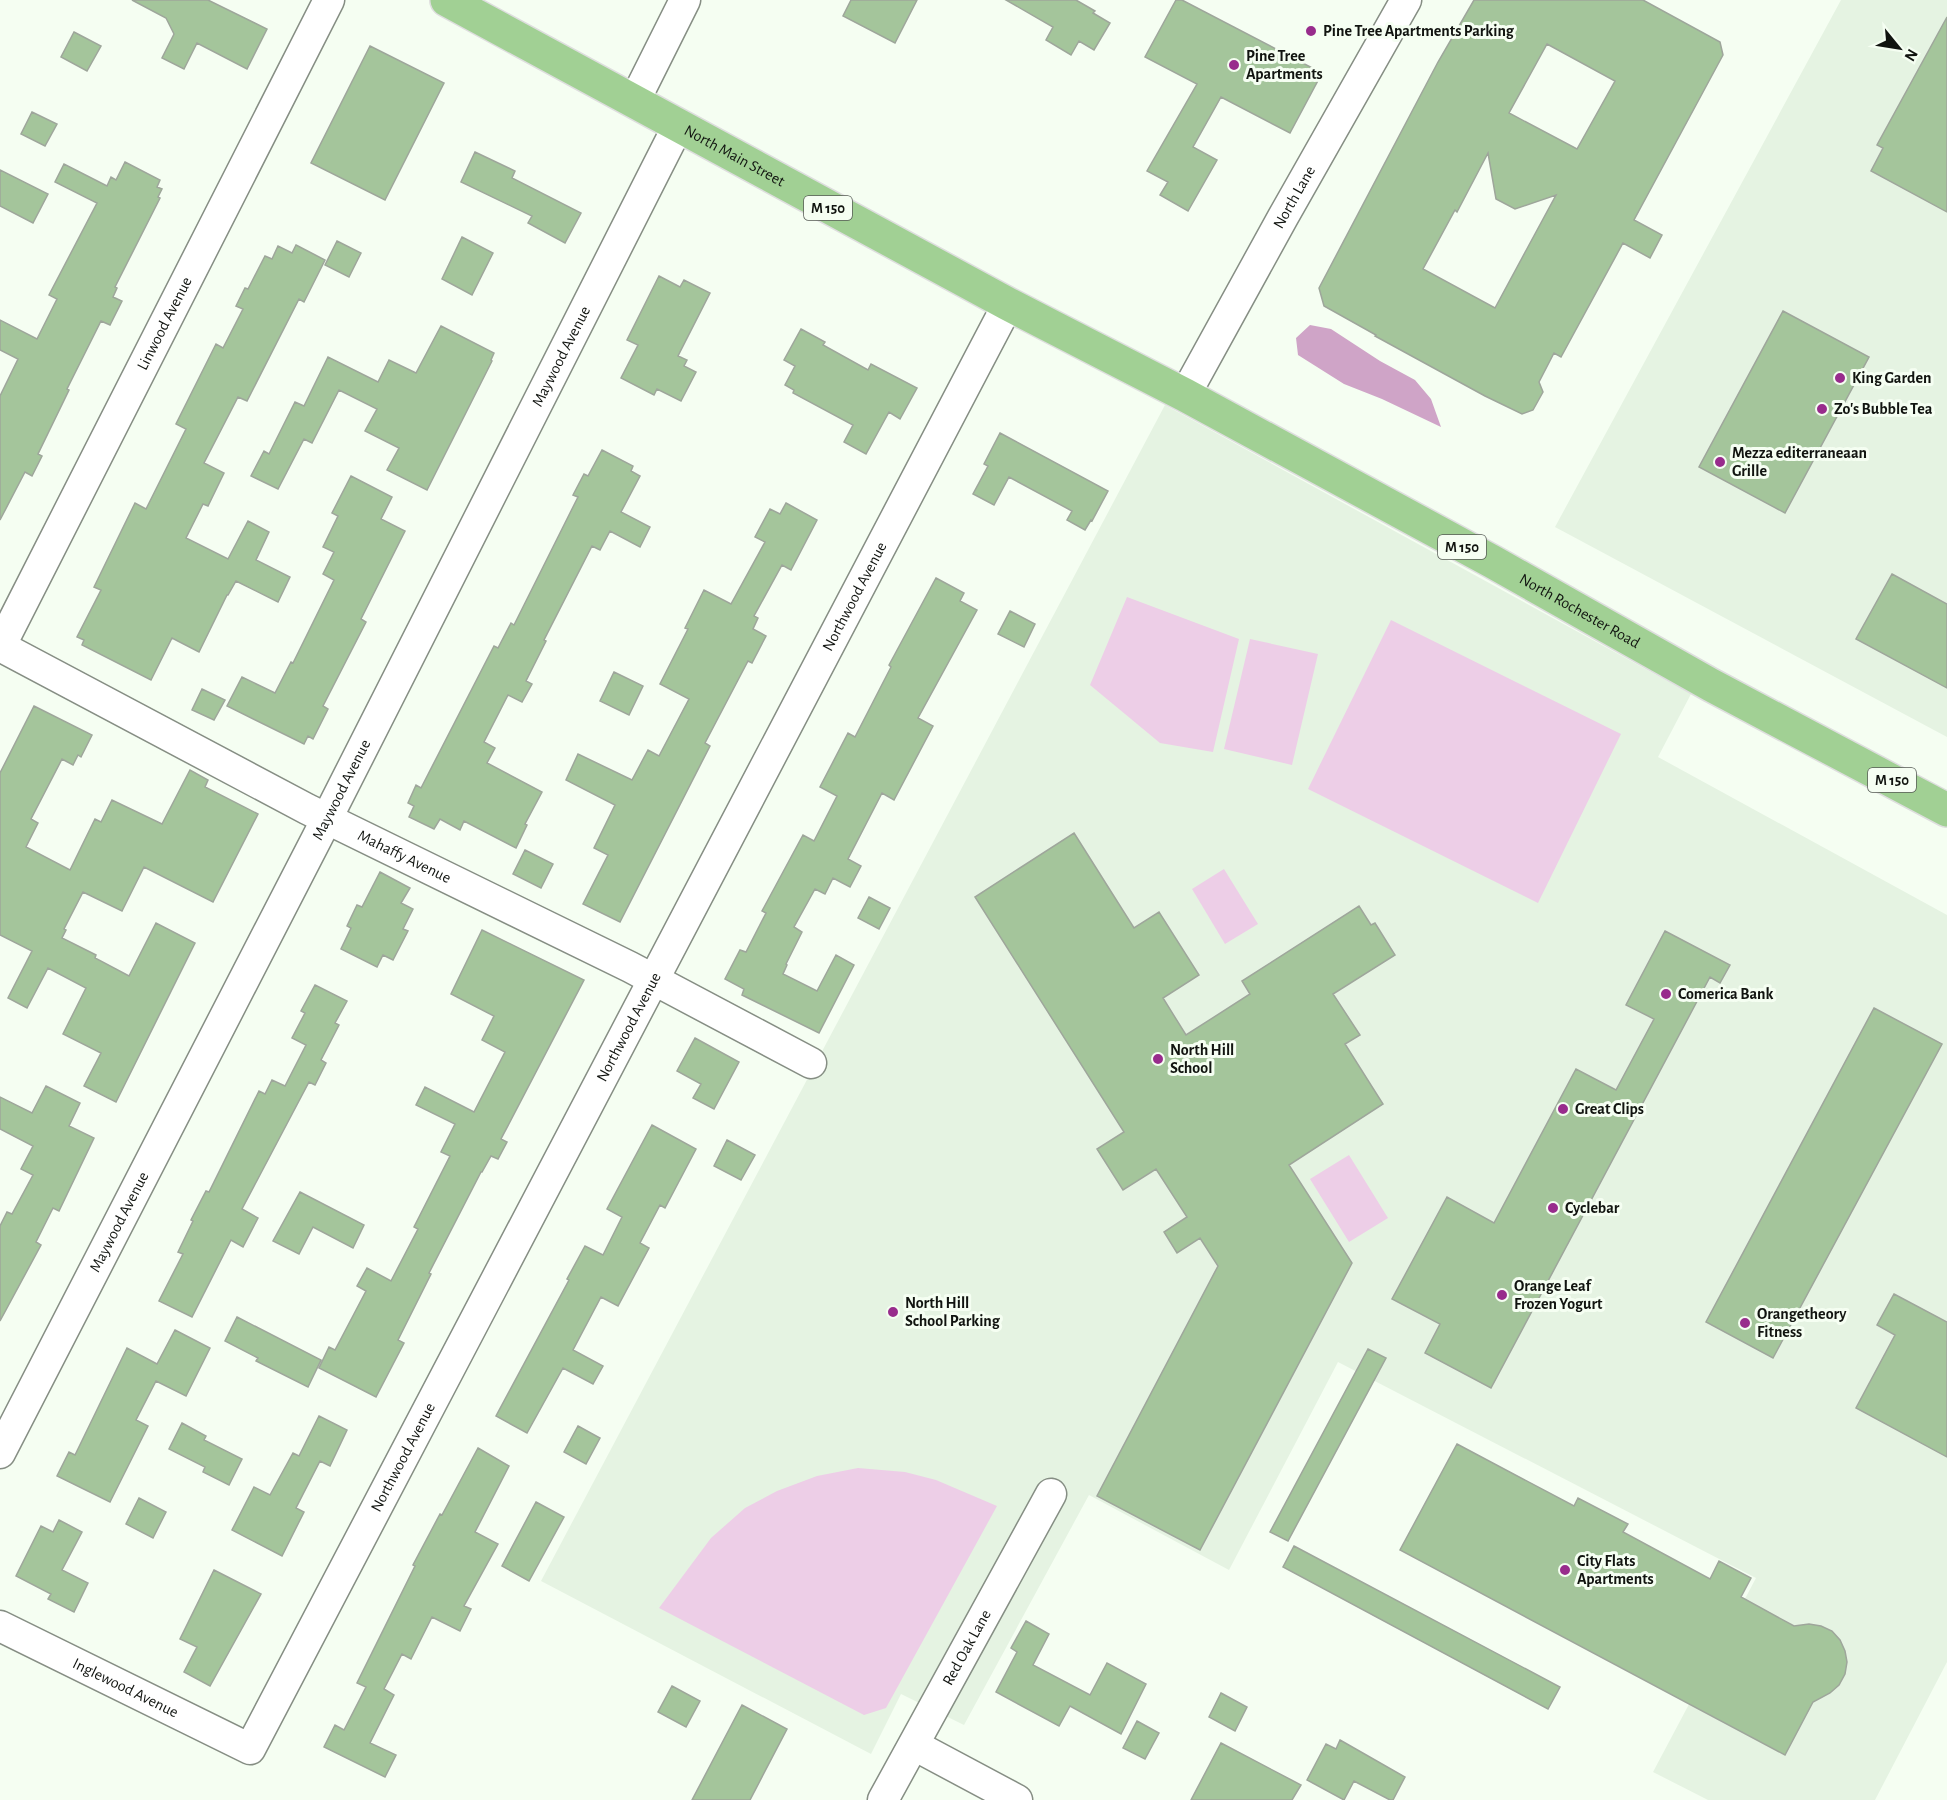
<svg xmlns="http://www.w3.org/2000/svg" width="1947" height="1800" font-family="'Alegreya Sans',sans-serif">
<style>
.built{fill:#e5f3e2}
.green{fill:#edcee7}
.water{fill:#cfa4c7}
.building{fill:#a4c59b;stroke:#9ea69b;stroke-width:1.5;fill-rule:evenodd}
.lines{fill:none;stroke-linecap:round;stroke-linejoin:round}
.minor-casing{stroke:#868e84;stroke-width:33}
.major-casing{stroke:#dedede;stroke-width:36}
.minor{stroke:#fff;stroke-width:30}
.major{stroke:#a1d094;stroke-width:33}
.poi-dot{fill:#982c8c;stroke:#f5fef2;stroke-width:2}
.labels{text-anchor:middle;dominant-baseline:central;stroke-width:6;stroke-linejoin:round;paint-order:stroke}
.shield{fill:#f5fef2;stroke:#555a54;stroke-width:1.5}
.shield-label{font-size:15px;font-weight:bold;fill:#111410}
.poi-label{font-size:16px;font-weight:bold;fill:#111410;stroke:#f5fef2;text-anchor:start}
.street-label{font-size:16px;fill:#111410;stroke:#f5fef2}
</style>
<rect width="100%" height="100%" fill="#f5fef2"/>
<path class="built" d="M1841,0h106v737l-392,-210z
M1165,405l526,289 -33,63 289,158v747l-72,138h-167l-55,-28 103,-194 -418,-216 -109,208 -140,-75 -125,230 -63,-31 -30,60 -330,-173z"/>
<path class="green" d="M1127,597l112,42 -26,113 -53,-9 -70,-58z
M1391,620l230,114 -83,169 -230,-114z
M1250,639l68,15 -26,111 -68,-16z
M1224,869l34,55 -33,20 -33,-55z
M1349,1155l39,63 -39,24 -39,-63z
M858,1468l47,4 31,8 61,26 -111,202 -22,7 -205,-107 52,-70 34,-30 32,-17 40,-15z"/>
<path class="water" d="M1310,325l21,4 49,32 35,19 16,19 10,28 -59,-28 -38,-15 -46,-29 -2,-17z"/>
<path class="building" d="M132,0h76l59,29 -20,40 -50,-26 -13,26 -22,-11 12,-24 -8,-16z
M851,0h66l-22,43 -52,-27z
M1006,0h70l19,11 -2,2 17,10 -16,27 -15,-9 -8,14 -25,-15 7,-13z
M1176,0h6l140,73 -32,60 -69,-36 -28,50 24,13 -29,51 -28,-16 8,-13 -21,-11 50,-87 -52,-27z
M1474,0h169l77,42 3,13 -89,165 28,15 -12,23 -27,-15 -62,114 -7,-4 -15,29 4,10 -10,18 -11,4 -37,-18 -110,-60 1,-1 -52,-29 -5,-18 119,-226zM1547,44l68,37 -38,68 -68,-36zM1488,153l8,46 19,10 41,-14 -61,113 -72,-39 32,-59 2,2z
M1947,17v195l-76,-41 12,-23 -6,-3z
M74,32l27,14 -14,25 -26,-14z
M370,46l74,37 -59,117 -74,-37z
M32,112l25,12 -12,22 -24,-12z
M475,152l40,19 -3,7 69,35 -16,30 -37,-20 4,-7 -71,-34z
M125,162l35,18 -3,7 5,2 -4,8 2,1 -45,89 2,1 -4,9 9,4 -12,24 -9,-4 -34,68 2,1 -31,64 4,2 -10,20 -7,-4 -25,48v-124l18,-37 -18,-9v-30l37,19 20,-40 -8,-4 48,-92 -42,-21 9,-18 43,22 4,-9 5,3z
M0,170l48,24 -15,29 -33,-17z
M462,237l31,16 -21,42 -30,-16z
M337,241l24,12 -12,24 -24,-12z
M296,245l29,15 -21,42 -5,-3 -52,102 -9,-4 -34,66 20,10 -16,33 -5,-2 -17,34 42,21 20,-38 21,11 -13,28 34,17 -12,25 -42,-21 -8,14h-1l-28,57 -27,-14 -21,42 -69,-35 2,-5 -7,-3 24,-47 -7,-3 41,-84 11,6 40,-80 -10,-5 40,-80 7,4 20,-39 -7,-3 9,-18 3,1 17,-33 7,3 6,-13 14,7z
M659,276l21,11 4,-7 26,13 -32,63 9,4 -3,6 12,6 -15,29 -24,-12 -3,6 -33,-17 17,-33 -11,-5z
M1783,311l86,46 -84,156 -86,-46z
M441,326l53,27 -3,7 1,1 -65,129 -40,-20 12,-22 -34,-17 12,-22 -38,-19 -27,53 -8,-4 -26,50 -27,-13 13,-25 5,3 26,-52 9,4 24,-49 50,25 11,-22 27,13z
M801,329l24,13 -2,3 45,25 3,-6 46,24 -17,31 -11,-7 -23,42 -22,-12 9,-17 -60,-32 1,-3 -9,-5 10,-19 -11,-6z
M1000,433l108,58 -16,30 -1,-1 -6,10 -18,-10 5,-9 -63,-34 -15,28 -21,-11 15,-28 -4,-2z
M602,450l31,16 -2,5 9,5 -19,36 29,15 -10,20 -30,-16 -10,19 -8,-4 -48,94 2,1 -20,40 6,3 -10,18 -14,-7 -24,47 11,6 -8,15 55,29 -17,32 2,1 -11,23 -52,-27 -4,9 -20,-11 -6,10 -25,-12 5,-11 -6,-3 8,-18 5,3 73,-142 4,2 13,-25 3,2 64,-128 -5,-2 11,-21 4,2z
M351,476l41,21 -11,22 24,12 -44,88 5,3 -43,84 5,3 -15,30 -5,-3 -4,8 -77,-38 15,-29 33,16 16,-31 2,1 41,-83 -11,-6 11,-22 -11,-5 15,-31 -6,-3z
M786,503l31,17 -26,50 -9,-5 -28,51 4,2 -5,11 13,7 -14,27 -4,-2 -43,82 5,3 -90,176 -37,-18 25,-49 -14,-7 21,-43 -49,-25 12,-26 54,26 16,-30 11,6 30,-57 -29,-15 28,-55 -3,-1 19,-38 27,14 34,-62 -10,-5 15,-28 10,5z
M1892,574l55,30v84l-91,-49z
M936,578l28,15 -4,8 17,9 -59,108 15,8 -39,74 -12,-7 -34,66 13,7 -11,21 -17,-9 -8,16 -10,-5 -21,38 8,5 -16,32 1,1 -4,9 34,17 19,-36 18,10 -35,68 -77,-38 2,-6 -19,-10 15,-29 6,2 20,-39 -4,-2 41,-76 11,6 23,-45 -17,-9 28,-54 7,4 36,-70 -2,-2z
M1010,611l25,13 -11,23 -26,-13z
M614,672l29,14 -14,29 -29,-14z
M202,689l23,11 -11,20 -22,-10z
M34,706l58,29 -11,22 -3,-2 -5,10 -11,-6 -31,60 7,4 -12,24 44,23 25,-51 6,3 11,-22 50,24 28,-54 18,10 -3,7 53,27 -45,88 -69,-35 -22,44 -39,-19 -19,37 2,1 -4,8 34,17 -1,3 34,18 27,-53 39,20 -79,159 -32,-16 17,-33 -38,-19 23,-46 -38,-20 -21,40 -19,-10 24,-47 -32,-16v-162z
M1074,833l60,95 25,-16 40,63 -36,23 23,37 64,-41 -8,-13 117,-75 12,19 4,-2 20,32 -62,39 27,41 -15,9 38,60 -94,61 63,98 -152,287 -103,-54 121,-230 -18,-28 -23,15 -13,-21 23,-15 -31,-48 -33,21 -26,-41 27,-17 -149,-235z
M525,850l28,14 -12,24 -28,-14z
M380,872l30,16 -9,15 12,6 -10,20 5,2 -15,29 -10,-5 -6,12 -36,-18 10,-21 -4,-2 10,-21 5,2z
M869,897l21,11 -11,21 -21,-11z
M482,930l102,50 -83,159 6,3 -9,17 -7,-3 -9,16h-1l-52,101 2,1 -33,66 6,3 -28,54 -57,-29 10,-21 6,3 31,-59 -9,-5 10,-18 24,13 27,-52 -4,-2 36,-71 -9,-4 14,-28 -39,-19 9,-18 49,25 31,-60 -23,-12 12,-24 -43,-22z
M1665,931l65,34 -10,18 -10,-6 -219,411 -66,-35 15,-29 -48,-25 55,-102 47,26 82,-154 40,21 38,-71 -28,-14z
M315,985l32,16 -12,22 4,2 -18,35 5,3 -11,22 -6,-3 -67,127 16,9 -15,29 -12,-7 -39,77 -33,-16 24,-47 -5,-2 15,-31 -2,-1 15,-29 3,1 50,-101 6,3 7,-14 13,6 21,-41 -14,-7 13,-25 -4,-2z
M1874,1008l68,36 -169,314 -67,-36z
M695,1038l44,24 -25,47 -21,-11 8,-14 -24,-13z
M46,1086l34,17 -11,23 25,12 -35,73 -6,-3 -17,34 5,3 -41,76v-95l7,-14 5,2 21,-39 -12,-6 12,-23 -33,-17v-32l32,16z
M652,1125l44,24 -31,59 -5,-3 -20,38 9,5 -31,58 -17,-9 -28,53 30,16 -10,18 -30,-16 -36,65 -31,-17 73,-136 -2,-1 18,-33 18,9 19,-38 -15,-8z
M727,1140l28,15 -14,25 -27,-14z
M300,1192l64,33 -11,23 -40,-21 -14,27 -26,-13z
M1894,1294l53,28v135l-91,-49 39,-73 -18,-10z
M237,1317l84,43 -13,27 -52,-26 2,-3 -33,-17z
M175,1330l35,18 -24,48 -30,-15 -20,39 12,6 -38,76 -53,-26 12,-24 6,3 52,-107 30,16z
M1368,1349l18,9 -98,183 -18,-9z
M319,1416l28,14 -17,36 -10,-5 -24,47 8,4 -22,44 -50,-26 22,-43 16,8 23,-42 6,3z
M182,1423l24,13 -2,4 38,19 -13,26 -26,-13 2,-5 -36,-18z
M578,1426l22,12 -14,26 -22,-12z
M1457,1444l117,62 4,-8 50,26 -5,8 87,47 9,-18 32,17 -10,19 53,29 15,-2 12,2 11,5 8,9 5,11 2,11 -2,12 -6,11 -9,8 -17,9 -28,53 -385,-205z
M478,1448l31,18 -34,66 23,12 -34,62 7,3 -11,22 -28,-14 -21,42 -9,-5 -18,35 10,6 -24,48 26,12 -11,22 -61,-30 11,-22 9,5 22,-43 -9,-4 58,-117 -2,-1 27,-51 2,1z
M139,1498l27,14 -13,26 -27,-14z
M536,1502l28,15 -35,64 -27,-15z
M59,1520l23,12 -20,38 26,13 -14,29 -26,-13 3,-5 -35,-18 25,-50 12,6z
M1294,1546l266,141 -12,22 -265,-142z
M214,1570l47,24 -51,92 -26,-14 13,-25 -17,-8z
M1026,1621l23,13 -16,31 57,30 17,-32 39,21 -25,50 -51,-28 -11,20 -63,-34 21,-40 -6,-4z
M672,1686l28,15 -14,26 -28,-15z
M1221,1693l26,14 -12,24 -26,-14z
M742,1705l45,24 -37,71h-58z
M1137,1721l22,12 -14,26 -22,-11z
M1340,1740l65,37 -12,23h-3l-36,-19 -10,19 -37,-20 19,-36 10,5z
M1221,1743l80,42 -9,15h-101z"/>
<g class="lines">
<g class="minor-casing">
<g id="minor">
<path d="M634,102l51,-102"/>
<path id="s1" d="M1185,395l98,-178 123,-217"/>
<path id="s2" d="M0,646l307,163 323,158 181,96"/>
<path id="s3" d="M0,647l329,-647"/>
<path id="s4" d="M0,1453l317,-615 361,-712"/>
<path id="s5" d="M0,1626l250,123 758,-1445"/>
<path d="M914,1745l103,55"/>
<path id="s6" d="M883,1800l168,-306"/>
</g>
</g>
<g class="major-casing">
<g id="major">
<path id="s7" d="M447,0l561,304 177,91 308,167 218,123 236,125"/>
</g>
</g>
<use href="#minor" class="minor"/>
<use href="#major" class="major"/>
</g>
<g class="poi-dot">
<circle cx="1311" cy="31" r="6"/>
<circle cx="1234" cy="65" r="6"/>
<circle cx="1840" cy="378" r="6"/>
<circle cx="1822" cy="409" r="6"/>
<circle cx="1720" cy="462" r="6"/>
<circle cx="1666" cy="994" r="6"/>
<circle cx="1158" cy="1059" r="6"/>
<circle cx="1563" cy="1109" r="6"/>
<circle cx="1553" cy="1208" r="6"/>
<circle cx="1502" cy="1295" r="6"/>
<circle cx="893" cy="1312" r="6"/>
<circle cx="1745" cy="1323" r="6"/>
<circle cx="1565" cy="1570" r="6"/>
</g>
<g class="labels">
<g class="shield">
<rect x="804" y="196" width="48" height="24" rx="4.5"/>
<rect x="1438" y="535" width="48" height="24" rx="4.5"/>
<rect x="1868" y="768" width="48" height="24" rx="4.5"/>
</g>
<g class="shield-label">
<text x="828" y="208">M 150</text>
<text x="1462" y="547">M 150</text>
<text x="1892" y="780">M 150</text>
</g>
<g class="poi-label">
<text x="1323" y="31">Pine Tree Apartments Parking</text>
<text x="1246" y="56">Pine Tree<tspan x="1246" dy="18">Apartments</tspan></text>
<text x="1852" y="378">King Garden</text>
<text x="1834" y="409">Zo's Bubble Tea</text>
<text x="1732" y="453">Mezza editerraneaan<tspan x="1732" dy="18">Grille</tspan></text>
<text x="1678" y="994">Comerica Bank</text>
<text x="1170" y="1050">North Hill<tspan x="1170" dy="18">School</tspan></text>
<text x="1575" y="1109">Great Clips</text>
<text x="1565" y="1208">Cyclebar</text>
<text x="1514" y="1286">Orange Leaf<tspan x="1514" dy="18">Frozen Yogurt</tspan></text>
<text x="905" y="1303">North Hill<tspan x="905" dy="18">School Parking</tspan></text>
<text x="1757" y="1314">Orangetheory<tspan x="1757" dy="18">Fitness</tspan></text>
<text x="1577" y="1561">City Flats<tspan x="1577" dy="18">Apartments</tspan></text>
</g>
<g class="street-label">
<text stroke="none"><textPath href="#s7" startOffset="327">North Main Street</textPath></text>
<text stroke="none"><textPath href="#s1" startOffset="226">North Lane</textPath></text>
<text stroke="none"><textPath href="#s3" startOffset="363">Linwood Avenue</textPath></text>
<text stroke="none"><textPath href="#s4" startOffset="1232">Maywood Avenue</textPath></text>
<text stroke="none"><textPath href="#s5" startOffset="1580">Northwood Avenue</textPath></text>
<text stroke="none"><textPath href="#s7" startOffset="1287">North Rochester Road</textPath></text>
<text stroke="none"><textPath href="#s4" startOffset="746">Maywood Avenue</textPath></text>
<text stroke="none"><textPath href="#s2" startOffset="456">Mahaffy Avenue</textPath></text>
<text stroke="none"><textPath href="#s5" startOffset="1094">Northwood Avenue</textPath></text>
<text stroke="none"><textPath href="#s4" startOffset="260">Maywood Avenue</textPath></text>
<text stroke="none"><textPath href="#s5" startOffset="608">Northwood Avenue</textPath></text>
<text stroke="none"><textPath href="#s6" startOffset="174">Red Oak Lane</textPath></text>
<text stroke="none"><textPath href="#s5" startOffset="140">Inglewood Avenue</textPath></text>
</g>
</g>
<g transform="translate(1899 48) rotate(120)" stroke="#f5fef2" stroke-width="4.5" paint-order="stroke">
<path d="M0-4.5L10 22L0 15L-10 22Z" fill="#111410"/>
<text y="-9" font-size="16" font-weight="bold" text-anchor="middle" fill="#111410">N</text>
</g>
</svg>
